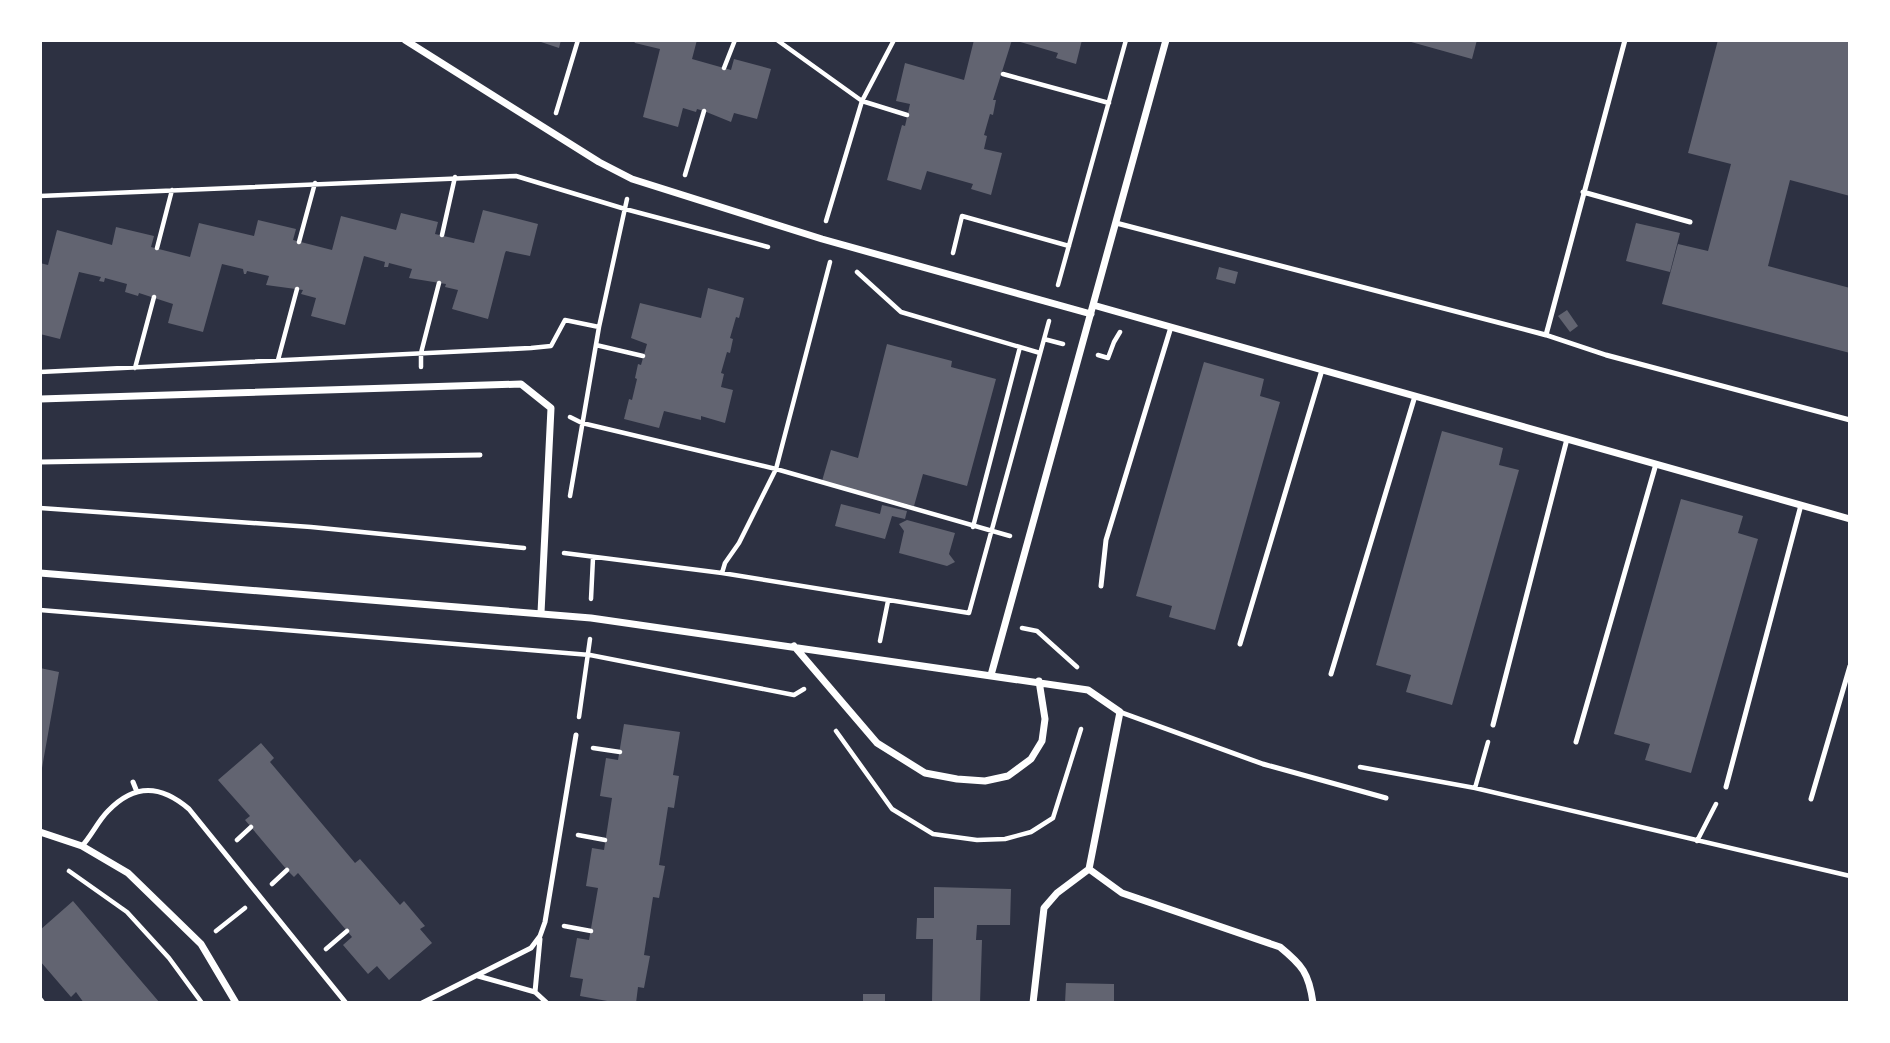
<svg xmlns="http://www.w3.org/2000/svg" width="1890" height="1043" font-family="Helvetica,sans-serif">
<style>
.building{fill:#626471}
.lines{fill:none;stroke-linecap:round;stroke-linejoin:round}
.path{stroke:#fff;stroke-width:4.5}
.service{stroke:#fff;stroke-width:5}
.minor{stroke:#fff;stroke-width:7}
</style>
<rect width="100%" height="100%" fill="#2d3142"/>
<path class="building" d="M535,40h26l-2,8z
M633,40h64l-5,19 39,11 3,-11 37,10 -14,50 -23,-6 -3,9 -27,-11 -7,-2 -1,3 -13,-4 -5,19 -35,-10 17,-68 -25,-6z
M974,40h38l-19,60h3l-3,15 -3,-1 -6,21 3,1 -3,13 18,4 -11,42 -20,-6 2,-5 -46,-13 -6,19 -34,-10 15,-55 3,1 5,-22 -14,-3 9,-38 59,17z
M1013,40h69l-6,24 -20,-6 2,-5z
M1404,40h73l-5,19z
M1718,40h132v156l-60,-16 -22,86 82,22v65l-188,-49 16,-60 30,7 23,-87 -43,-11z
M483,210l55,14 -8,32 -24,-5 -1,2 -17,66 -36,-10 6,-19 -13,-3 1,-3 -37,-6 3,-9 -23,-6 -1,4h-4l1,-5 -21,-6 -19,69 -34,-9 5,-18 -15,-4 2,-4 -37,-5 3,-9 -22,-5 -1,3h-2l-1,-5 -21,-5 -19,68 -35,-9 5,-19 -34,-11 -1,3 -13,-4 2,-8 -22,-6 -1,4 -5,-1 2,-4 -22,-5 -19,67 -20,-5v-71l8,2 9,-35 55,15 4,-18 38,9 -3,11 39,10 9,-34 55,13 4,-16 38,9 -3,11 39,10 9,-34 55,14 5,-17 37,9 -3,12 39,9z
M1636,223l44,10 -10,39 -44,-11z
M1219,267l19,5 -3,12 -19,-5z
M708,288l36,10 -5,20 -3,-1 -6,21 3,1 -3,14 -3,-1 -6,21 3,1 -3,13 12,3 -8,33 -24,-7v4l-37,-9 -5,17 -35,-9 5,-20 3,1 5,-21 -2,-1 3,-14 3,1 6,-21 -16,-6 9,-35 61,15z
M1567,310l11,16 -8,6 -12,-16z
M887,344l65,17 -1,6 45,12 -29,107 -44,-12 -9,32 -92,-25 9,-31 27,8z
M1204,362l60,17 -4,17 20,6 -65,228 -46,-13 3,-11 -36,-10z
M1442,431l61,17 -4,17 20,5 -67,235 -46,-13 5,-17 -35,-10z
M1681,499l62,17 -5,17 20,6 -67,234 -46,-13 5,-16 -36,-10z
M841,504l39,10 2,-9 25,6 -2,8 -13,-3 -7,23 -50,-13z
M907,520l48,13 -6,21 6,8 -8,4 -48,-13 5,-22 -5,-7z
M40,668l19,4 -17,96h-2z
M624,724l56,8 -7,43 6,1 -5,32 -6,-1 -9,58 6,1 -6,32 -6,-1 -9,58 6,1 -6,32 -6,-1 -2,16h-18l-38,-7 3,-17 -13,-2 7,-39 12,2 9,-52 -12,-2 6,-38 12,2 8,-52 -12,-2 6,-38 12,2z
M261,743l13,15 -4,4 85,101 5,-4 40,46 4,-4 21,25 -5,3 12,14 -43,37 -12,-14 -9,8 -25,-29 9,-8 -54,-64 -4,4 -7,-7 -42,-50 5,-4 -32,-36z
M934,887l77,2 -1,36h-33l-1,15h6l-2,63h-48l1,-64h-17l1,-21h17z
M73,901l57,67 30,35h-76l-8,-11 -5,5 -31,-36v-31z
M1066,983l48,1v19h-49z
M863,994h22v9h-22z"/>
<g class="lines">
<path class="path" d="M777,40l85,61 -36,120
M894,40l-32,61 45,14
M724,68l11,-28
M1003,74l106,29
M556,113l22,-73
M685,175l19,-64
M40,196l476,-20 109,33 143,38
M442,235l13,-58
M299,242l16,-59
M157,248l15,-58
M953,253l9,-37 107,30
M857,272l44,40 139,41
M1058,285l68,-245
M1044,339l19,5
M596,345l47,11
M1098,355l10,3 6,-16 6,-10
M278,360l19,-71
M421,367v-14l18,-70
M135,368l19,-71
M40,372l491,-24 20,-2 14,-26 34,7
M570,417l12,6 194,46 234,67
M570,496l29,-169 28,-128
M40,508l271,19 213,21
M973,527l47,-180
M564,553l158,20 247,40 80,-292
M722,573l3,-10 14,-20 37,-74 54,-207
M591,599l2,-41
M40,610l550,45 204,40 10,-6
M1022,628l15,3 40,36
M880,641l8,-40
M579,717l11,-78
M836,731l56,78 41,25 44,6 28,-1 26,-7 22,-14 28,-89
M593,748l27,4
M1360,767l115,21 375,88
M1475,788l13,-46
M578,835l27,5
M237,840l14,-13
M1697,841l19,-37
M69,871l58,41 42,46 33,45
M272,884l15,-14
M564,926l27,5
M216,931l29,-23
M326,949l21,-18"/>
<path class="service" d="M1583,192l107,30
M1116,223l430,112 60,20 244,65
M1546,335l79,-295
M40,462l440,-7
M1101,586l5,-46 65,-213
M1240,644l82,-274
M1331,674l84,-278
M1120,712l143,52 123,34
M1493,725l74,-286
M1576,742l80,-278
M133,782l4,10
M1726,787l75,-282
M1811,799l39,-133
M82,846c10,-11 16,-25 26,-35 27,-28 53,-26 81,-2l157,194
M540,939l-5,53 12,11
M478,976l57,16
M40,999l3,4
M422,1003l109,-55 9,-12 5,-14 31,-187"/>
<path class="minor" d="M405,40l194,122 33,17 190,60 269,75
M1093,305l757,214
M40,399l481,-15 30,24 -10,205
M40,573l551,45 497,72 32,22 -31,157 -32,24 -13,15 -11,95
M794,646l83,97 48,30 32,6 28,2 23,-5 23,-17 11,-18 3,-22 -6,-38
M991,675l175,-635
M40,832l42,14 46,27 73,71 35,59
M1089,869l33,24 158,54c22,18 29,26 33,56"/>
</g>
<rect width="1890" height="1043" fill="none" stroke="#ffffff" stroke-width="84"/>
</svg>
